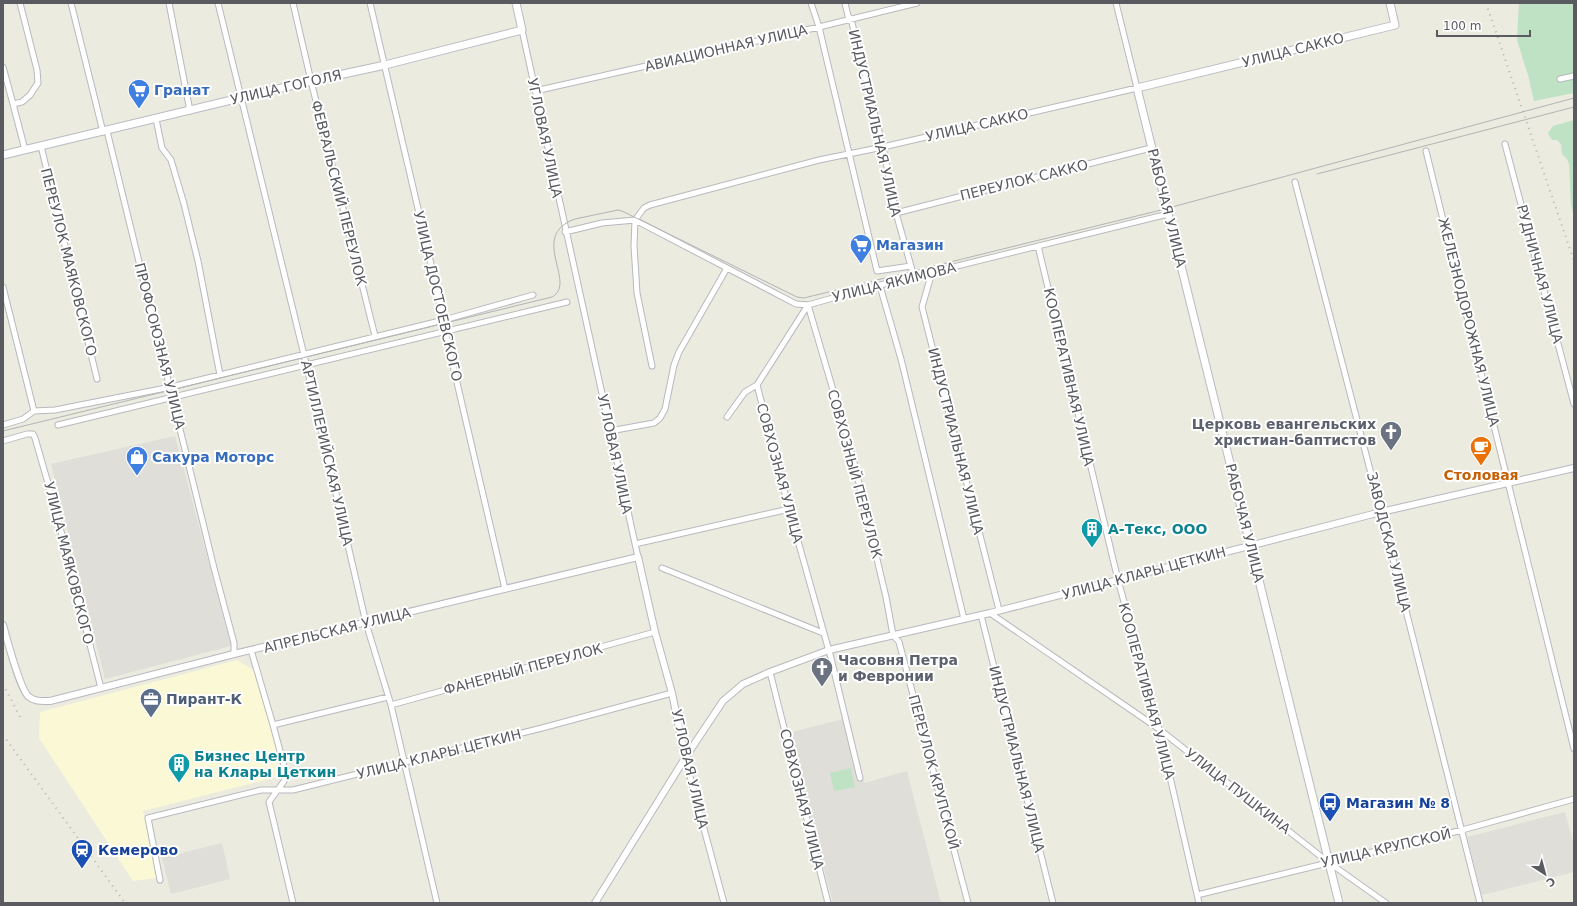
<svg xmlns="http://www.w3.org/2000/svg" width="1577" height="906" font-family="'DejaVu Sans',sans-serif">
<style>
.commercial{fill:#fbf8d6}
.industrial{fill:#dfded8}
.green{fill:#bee2c3}
.lines{fill:none;stroke-linecap:round;stroke-linejoin:round}
.minor-casing{stroke:#b8b9bf;stroke-width:7}
.tertiary-casing{stroke:#b8b9bf;stroke-width:8}
.secondary-casing{stroke:#b9bbc2;stroke-width:9}
.minor{stroke:#fff;stroke-width:5}
.tertiary{stroke:#fff;stroke-width:6}
.secondary{stroke:#fff;stroke-width:7}
.tram{stroke:#b3b4b4;stroke-width:1}
.rail{stroke:#b3b4b4;stroke-width:2;stroke-dasharray:1 5;stroke-linecap:butt}
.labels{text-anchor:middle;dominant-baseline:central;stroke-width:4;stroke-linejoin:round;paint-order:stroke}
.street-label{font-size:14px;fill:#595b61;stroke:#fff}
.shop-label{font-size:14px;font-weight:bold;fill:#366cbe;stroke:#fff;text-anchor:start}
.worship-label{font-size:14px;font-weight:bold;fill:#5b616d;stroke:#fff;text-anchor:end}
.food-label{font-size:14px;font-weight:bold;fill:#c56008;stroke:#fff}
.culture-label{font-size:14px;font-weight:bold;fill:#0d838f;stroke:#fff;text-anchor:start}
.service-label{font-size:14px;font-weight:bold;fill:#4e5e75;stroke:#fff;text-anchor:start}
.transit-label{font-size:14px;font-weight:bold;fill:#164399;stroke:#fff;text-anchor:start}
</style>
<rect width="100%" height="100%" fill="#ebebe0"/>
<path class="commercial" d="M237,660l18,11 30,104 -142,36 14,67 -24,3 -94,-143 1,-26z"/>
<path class="industrial" d="M175,436l56,210 -126,33 -54,-215z
M847,718l17,65 43,-12 34,132h-108l-45,-170z
M1565,812l9,33v27l-92,23 -15,-58z
M222,843l8,36 -59,15 -9,-36z"/>
<path class="green" d="M1519,3h55v90l-40,8 -6,-26 -11,-35z
M1574,120v97l-3,-13 -2,-40 -2,-5 -5,-5 -1,-10 -4,-4h-5l-4,-7 5,-7z
M851,768l4,19 -21,4 -4,-18z"/>
<g class="lines">
<g class="minor-casing">
<path id="minor" d="M20,3l17,67 1,13 -8,12 -8,7 -9,2 12,46
M71,3l32,129
M169,3l21,108
M218,3l86,352 62,268 25,82 46,198
M293,3l18,78 64,255
M370,3l74,317 1,11 60,258
M811,3l8,24 58,244 34,-5
M845,3l3,13 3,3 32,128 13,66 18,64
M522,30l116,527
M3,67l10,37
M1560,79l14,-3
M535,91l284,-64 98,-24
M156,119l6,29 9,12 13,44 14,57 22,114
M107,131l107,437 20,75v11
M1505,144l69,260
M41,146l56,233
M1426,151l148,598
M1295,182l86,330 99,391
M896,213l255,-65
M635,220l161,84 12,1 64,-18 296,-73
M565,232l37,-9 33,-3
M1038,246l80,334 41,149 40,174
M932,272l-10,35 77,303
M880,286l21,73 63,260
M3,287l31,124
M808,305l45,153 33,139 7,38 6,7 69,261
M808,305l-51,80 32,124 40,142
M652,366l-15,-73 -3,-47 1,-26 9,-12 6,-3 169,-45 64,-13 254,-59 -21,-85
M727,417l18,-25 12,-7
M3,425l20,-6 11,-8 21,-1 116,-23 273,-67 89,-25
M58,425l509,-123
M610,431l44,-8 6,-5 5,-9 9,-44 5,-13 48,-84
M3,441l24,-7h6l2,4 19,66 47,184
M635,544l154,-35
M662,568l161,65
M990,613l169,116 169,133 58,41
M981,615l72,288
M251,650l22,75 14,52 -18,25 24,101
M829,650l31,128
M770,672l58,231
M391,705l264,-73
M273,725l115,-28
M685,758l39,145
M160,880l-12,-62 113,-28h32l249,-62 130,-35
M1197,895l265,-65 112,-31"/>
</g>
<g class="tertiary-casing">
<path id="tertiary" d="M3,625c4,14 17,65 26,72 7,5 13,4 21,4l184,-47 404,-97 17,75 17,61 13,65
M595,903l90,-145 38,-57 20,-17 27,-12 59,-22 161,-37 391,-101 193,-44"/>
</g>
<g class="secondary-casing">
<path id="secondary" d="M3,155l308,-74 74,-16 137,-35 -6,-27
M1339,903l-202,-815 258,-63 -5,-22"/>
</g>
<use href="#minor" class="minor"/>
<use href="#tertiary" class="tertiary"/>
<use href="#secondary" class="secondary"/>
<path class="tram" d="M1317,174l257,-67
M3,431l549,-134c26,-14 -24,-61 23,-78l43,-9 4,1 175,86 7,1 357,-88 413,-112"/>
<path class="rail" d="M1486,3l88,258
M3,684l19,37
M3,735l122,168"/>
</g>
<defs>
<g id="supermarket-pin" transform="scale(1.15)"><path d="M0 17L-7.5 6A9.5 9.5 0 1 1 7.5 6Z" fill="#3f7fe0" stroke="#fff"/><path d="M-6-5.5h2.5l.6 2H6L4.5 2H-2.5L-4.4-4H-6ZM-1.5 3.2a1.3 1.3 0 1 0 .1 0ZM3 3.2a1.3 1.3 0 1 0 .1 0Z" fill="#fff"/></g>
<g id="church-pin" transform="scale(1.15)"><path d="M0 17L-7.5 6A9.5 9.5 0 1 1 7.5 6Z" fill="#6b7280" stroke="#fff"/><path d="M-1.2-6h2.4v3.5h3.3v2.4h-3.3V6h-2.4V-.1h-3.3v-2.4h3.3Z" fill="#fff"/></g>
<g id="cafe-pin" transform="scale(1.15)"><path d="M0 17L-7.5 6A9.5 9.5 0 1 1 7.5 6Z" fill="#e8710a" stroke="#fff"/><path d="M-5.5-4.5H6V0H3Q3 3.5 0 3.5H-2.5Q-5.5 3.5-5.5 0ZM3-3.2v2h1.7v-2ZM-6 4.5H4V6H-6Z" fill="#fff"/></g>
<g id="shop-pin" transform="scale(1.15)"><path d="M0 17L-7.5 6A9.5 9.5 0 1 1 7.5 6Z" fill="#3f7fe0" stroke="#fff"/><path d="M-5-2.5h2.3a2.7 3.5 0 0 1 5.4 0H5L5.5 6h-11ZM-1.5-2.5h3a1.5 2.3 0 0 0-3 0Z" fill="#fff"/></g>
<g id="building-pin" transform="scale(1.15)"><path d="M0 17L-7.5 6A9.5 9.5 0 1 1 7.5 6Z" fill="#0f9aa8" stroke="#fff"/><path d="M-4-6H4V6H1V3H-1V6H-4ZM-2.5-4.3h1.7v1.8h-1.7ZM.8-4.3h1.7v1.8H.8ZM-2.5-1h1.7V.8h-1.7ZM.8-1h1.7V.8H.8Z" fill="#fff"/></g>
<g id="office-pin" transform="scale(1.15)"><path d="M0 17L-7.5 6A9.5 9.5 0 1 1 7.5 6Z" fill="#5c6f8a" stroke="#fff"/><path d="M-6-3h4V-5.5h4V-3h4V5H-6ZM-1-4.5V-3h2v-1.5ZM-6 0V1H6V0Z" fill="#fff"/></g>
<g id="bus-pin" transform="scale(1.15)"><path d="M0 17L-7.5 6A9.5 9.5 0 1 1 7.5 6Z" fill="#1a4fb4" stroke="#fff"/><path d="M-5-6H5V4H4V6H2V4H-2V6H-4V4H-5ZM-3.5-4V0h7V-4ZM-3.5 1.2v1.5H-2V1.2ZM2 1.2v1.5H3.5V1.2Z" fill="#fff"/></g>
<g id="station-pin" transform="scale(1.15)"><path d="M0 17L-7.5 6A9.5 9.5 0 1 1 7.5 6Z" fill="#1a4fb4" stroke="#fff"/><path d="M-3-6H3Q5-6 5-4V2Q5 4 3 4L4.5 6H3L1.5 4h-3L-3 6H-4.5L-3 4Q-5 4-5 2V-4Q-5-6-3-6ZM-3.5-4v3h7v-3ZM-3.5 1v1.5H-2V1ZM2 1v1.5H3.5V1Z" fill="#fff"/></g>
</defs>
<g fill-rule="evenodd">
<use href="#supermarket-pin" x="139" y="90"/>
<use href="#supermarket-pin" x="861" y="245"/>
<use href="#church-pin" x="1391" y="432"/>
<use href="#cafe-pin" x="1481" y="447"/>
<use href="#shop-pin" x="137" y="457"/>
<use href="#building-pin" x="1092" y="529"/>
<use href="#church-pin" x="822" y="668"/>
<use href="#office-pin" x="151" y="699"/>
<use href="#building-pin" x="179" y="764"/>
<use href="#bus-pin" x="1330" y="803"/>
<use href="#station-pin" x="82" y="850"/>
</g>
<g class="labels">
<g class="street-label">
<text transform="translate(726 48) rotate(-13)">АВИАЦИОННАЯ УЛИЦА</text>
<text transform="translate(1293 50) rotate(-14)">УЛИЦА САККО</text>
<text transform="translate(286 87) rotate(-13)">УЛИЦА ГОГОЛЯ</text>
<text transform="translate(875 123) rotate(77)">ИНДУСТРИАЛЬНАЯ УЛИЦА</text>
<text transform="translate(977 125) rotate(-13)">УЛИЦА САККО</text>
<text transform="translate(545 138) rotate(78)">УГЛОВАЯ УЛИЦА</text>
<text transform="translate(1024 180) rotate(-14)">ПЕРЕУЛОК САККО</text>
<text transform="translate(339 193) rotate(76)">ФЕВРАЛЬСКИЙ ПЕРЕУЛОК</text>
<text transform="translate(1167 208) rotate(76)">РАБОЧАЯ УЛИЦА</text>
<text transform="translate(69 262) rotate(76)">ПЕРЕУЛОК МАЯКОВСКОГО</text>
<text transform="translate(1540 274) rotate(75)">РУДНИЧНАЯ УЛИЦА</text>
<text transform="translate(894 282) rotate(-14)">УЛИЦА ЯКИМОВА</text>
<text transform="translate(438 296) rotate(77)">УЛИЦА ДОСТОЕВСКОГО</text>
<text transform="translate(1469 322) rotate(76)">ЖЕЛЕЗНОДОРОЖНАЯ УЛИЦА</text>
<text transform="translate(160 346) rotate(76)">ПРОФСОЮЗНАЯ УЛИЦА</text>
<text transform="translate(1069 377) rotate(77)">КООПЕРАТИВНАЯ УЛИЦА</text>
<text transform="translate(956 441) rotate(76)">ИНДУСТРИАЛЬНАЯ УЛИЦА</text>
<text transform="translate(327 453) rotate(77)">АРТИЛЛЕРИЙСКАЯ УЛИЦА</text>
<text transform="translate(615 454) rotate(78)">УГЛОВАЯ УЛИЦА</text>
<text transform="translate(780 473) rotate(75)">СОВХОЗНАЯ УЛИЦА</text>
<text transform="translate(855 474) rotate(75)">СОВХОЗНЫЙ ПЕРЕУЛОК</text>
<text transform="translate(1245 523) rotate(76)">РАБОЧАЯ УЛИЦА</text>
<text transform="translate(1389 542) rotate(76)">ЗАВОДСКАЯ УЛИЦА</text>
<text transform="translate(69 563) rotate(76)">УЛИЦА МАЯКОВСКОГО</text>
<text transform="translate(1144 573) rotate(-15)">УЛИЦА КЛАРЫ ЦЕТКИН</text>
<text transform="translate(337 630) rotate(-14)">АПРЕЛЬСКАЯ УЛИЦА</text>
<text transform="translate(523 669) rotate(-15)">ФАНЕРНЫЙ ПЕРЕУЛОК</text>
<text transform="translate(1147 691) rotate(75)">КООПЕРАТИВНАЯ УЛИЦА</text>
<text transform="translate(439 754) rotate(-14)">УЛИЦА КЛАРЫ ЦЕТКИН</text>
<text transform="translate(1017 759) rotate(76)">ИНДУСТРИАЛЬНАЯ УЛИЦА</text>
<text transform="translate(690 769) rotate(77)">УГЛОВАЯ УЛИЦА</text>
<text transform="translate(934 772) rotate(75)">ПЕРЕУЛОК КРУПСКОЙ</text>
<text transform="translate(1238 791) rotate(38)">УЛИЦА ПУШКИНА</text>
<text transform="translate(802 799) rotate(76)">СОВХОЗНАЯ УЛИЦА</text>
<text transform="translate(1386 848) rotate(-13)">УЛИЦА КРУПСКОЙ</text>
</g>
<g class="shop-label">
<text x="154" y="90">Гранат</text>
<text x="876" y="245">Магазин</text>
<text x="152" y="457">Сакура Моторс</text>
</g>
<g class="worship-label">
<text x="1376" y="424">Церковь евангельских<tspan x="1376" dy="16">христиан-баптистов</tspan></text>
<text x="838" y="660" text-anchor="start">Часовня Петра<tspan x="838" dy="16">и Февронии</tspan></text>
</g>
<g class="food-label">
<text x="1481" y="475">Столовая</text>
</g>
<g class="culture-label">
<text x="1108" y="529">А-Текс, ООО</text>
<text x="194" y="756">Бизнес Центр<tspan x="194" dy="16">на Клары Цеткин</tspan></text>
</g>
<g class="service-label">
<text x="166" y="699">Пирант-К</text>
</g>
<g class="transit-label">
<text x="1346" y="803">Магазин № 8</text>
<text x="98" y="850">Кемерово</text>
</g>
</g>
<rect width="1577" height="906" fill="none" stroke="#595b61" stroke-width="8"/>
<g transform="translate(1545 874) rotate(144)" stroke="#ffffff" stroke-width="3" paint-order="stroke">
<path d="M0-3L7 15L0 10L-7 15Z" fill="#595b61"/>
<text y="-6" font-size="11" font-weight="bold" text-anchor="middle" fill="#595b61">С</text>
</g>
<path d="M1437 30v6h93v-6" fill="none" stroke="#595b61" stroke-width="2"/>
<text x="1443" y="30" font-size="12" fill="#595b61" stroke="#ffffff" stroke-width="3" paint-order="stroke">100 m</text>
</svg>
